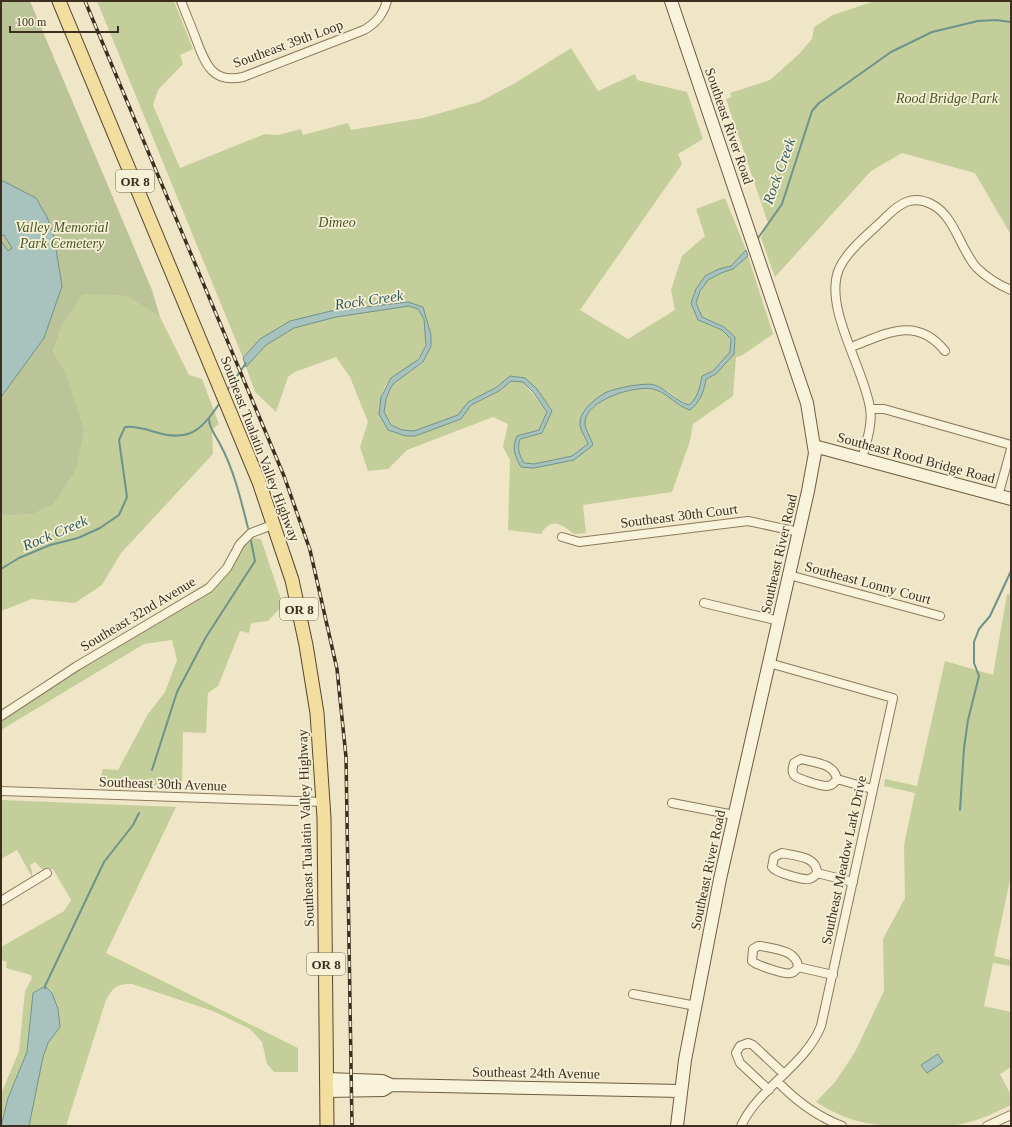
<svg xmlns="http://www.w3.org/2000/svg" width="1012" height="1127" font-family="Georgia,serif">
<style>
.green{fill:#c4ce9a}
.cemetery{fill:#bbc399}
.water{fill:#a8c3bd;stroke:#6e928c}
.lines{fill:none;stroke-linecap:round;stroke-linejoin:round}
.stream{stroke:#6e928c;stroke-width:2}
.street-casing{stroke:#8c795c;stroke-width:10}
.secondary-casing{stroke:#6e5a3f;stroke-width:14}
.primary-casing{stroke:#5a4630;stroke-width:15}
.street{stroke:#faf3db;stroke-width:8}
.secondary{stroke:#faf3db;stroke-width:12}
.primary{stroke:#f2de9f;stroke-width:13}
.rail-casing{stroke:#3c2f20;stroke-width:3.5}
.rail{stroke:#f6f0d7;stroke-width:2;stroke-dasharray:6;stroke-linecap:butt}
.labels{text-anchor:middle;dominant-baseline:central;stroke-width:3.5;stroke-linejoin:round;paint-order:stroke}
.shield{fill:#f6f0d7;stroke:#746957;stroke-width:1}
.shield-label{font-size:13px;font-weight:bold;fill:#3c2f20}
.street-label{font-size:14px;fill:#3c2f20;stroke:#f6f0d7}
.park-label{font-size:14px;font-style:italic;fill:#485826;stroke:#f6f0d7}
.water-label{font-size:15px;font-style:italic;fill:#2f5b5c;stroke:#f6f0d7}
</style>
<rect width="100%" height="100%" fill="#efe6c7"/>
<path class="green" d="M97,1h77l19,48 -13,6 3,9 -25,26 -5,15 27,63 85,-34 13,1 23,-6 2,6 45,-12 3,7 72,-12 56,-16 38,-20 54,-34 27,43 37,-17 2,6 50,12 16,47 -25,15 4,10 -102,146 48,29 47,-29 -4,-20 11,-34 23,-20 -9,-27 29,-11 21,52 -15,16 -12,3 -14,7 -9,13 -5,14 7,17 24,10 9,8 -1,14 -17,19 -11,5c-2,11 -4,22 -13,29l-7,-2 -13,-11 -15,-8 -47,8 -26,24 7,28 -16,12 -38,8 -10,-1c-5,-9 -7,-14 -4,-24l22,-6 10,-22 -27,-33 -15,-2 -13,11 -29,15 -10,13 -44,16 -12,-1 -11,-5 -7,-13 2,-13 4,-10 4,-6 29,-20 4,-8 4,-20 -8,-25 -3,2c5,8 7,17 6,26 -2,34 -38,29 -45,59 -1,6 6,25 7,33l18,6 55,-17 10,-14 28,-14 12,-10 12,1 24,30 -8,18 -22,6 -2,21 6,9 13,2 40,-8 19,-15c-3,-7 -9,-16 -8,-23 1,-22 50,-37 68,-33 14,3 23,17 37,21l14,-20 2,-11 10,-5 18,-20 1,-17 -11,-10 -22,-10 -6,-14 4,-12 8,-11 13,-7 12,-4 15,-13 25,78 -32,22 -5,1 -3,39 -40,28 -3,17 -18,51 -89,13 3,28 -12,1c-12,-9 -22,-18 -33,0l-33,-4 2,-70 -7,-13 5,-23 -15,-7 -86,33 -19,19 -20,2 -8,-24 8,-25 -18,-45 -14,-20 -41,15 -7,5 -12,35 -21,-20 -9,-25 8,-11 -6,-4 -5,6z
M875,1h136v234l-36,-62 -73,-20 -31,18 -96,106 -14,-39 7,-15 -42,-124 6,-2 -2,-4 40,-13 29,-26 13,-15 2,-12 19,-12z
M83,293l43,3 34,21 29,58 13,4 17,45 -7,6 1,24 -92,99 -19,32 -27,18 -43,-4 -31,12v-95l31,-2 32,-145 -11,-17 9,-27z
M245,537l16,2 22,66 -15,16 -17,2 -2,10 -9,-2 -22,55 -10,7 -2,40 -23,-1 -1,53 -40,1 -43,-2 4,-15 15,1 30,-56 17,-22 12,-32 -5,-20 -28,4 -143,86v-21l220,-135z
M1007,594l4,1v280l-17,81 17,4v6l-18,-3 -9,43 27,6v55l-11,7 11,21v10c-15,7 -29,14 -45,18 -15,4 -30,3 -46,3 -44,0 -65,0 -104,-24l19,-20 20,-30 29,-61 -1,-52 22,-41 -1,-53 11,-52 -31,-7 1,-7 32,7 28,-125 48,14z
M1,800l175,7 -70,146 192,95v24h-24l-7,-8 -5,-22 -12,-13 -37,-18 -81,-27c-14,-1 -20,4 -26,16l-40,126h-37l14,-69 5,-14 12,-16 -2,-18 -6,-16 -8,-7 -11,7 -6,59 -19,46 -7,25v-29l18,-43 6,-60 7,-13 -1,-3 -25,-7 1,-6 -6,-2v-13l63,-36 7,-11 -18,-31h-11l-7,-7 -5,3 2,6v6l-15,-27 -16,9z"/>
<path class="cemetery" d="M1,1h29l122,289 8,27 -34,-21 -43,-2 -21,31 -9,27 11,17 20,61 -8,40 -23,34 -21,10 -31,2z"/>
<path class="water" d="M1,180l35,18 11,19 7,20 8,49 -18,52 -43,59v-156l7,10 4,-3 -8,-13 -3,1z
M746,250l2,6 -15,13 -12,4 -13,7 -8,11 -4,12 6,14 22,10 11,10 -1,17 -18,20 -10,5c-2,13 -6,23 -16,31 -14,-4 -23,-18 -37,-21 -18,-4 -67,11 -68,33 -1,6 6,16 8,23l-19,15 -40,8 -13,-1c-7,-12 -9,-19 -4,-31l22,-6 8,-18 -14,-20 -10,-10 -12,-1 -12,10 -28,14 -10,14 -46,17h-9l-18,-6 -9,-16 2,-17 10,-19 28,-19 7,-14 -2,-26 -6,-10 -9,-3 -73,11 -42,11 -28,17 -20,22 -3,-9 17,-19 30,-18 41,-10 77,-9 15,5 8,28v11l-8,16 -29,21 -4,6 -4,10 -2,13 7,13 11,5 12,1 44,-16 10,-13 29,-15 13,-11 15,2 12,11 15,22 -10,22 -22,6c-3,10 -1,15 4,24l10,1 38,-8 16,-12c-2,-6 -8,-14 -8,-20 -1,-13 17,-27 27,-32 9,-4 39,-10 48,-7 13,5 21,17 34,20 9,-7 11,-18 13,-29l11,-5 17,-19 1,-13 -9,-9 -24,-10 -7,-17 5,-14 9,-13 14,-7 12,-3z
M45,986l7,7 6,16 2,18 -12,16 -5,14 -14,69h-28l7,-28 19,-46 6,-59z
M938,1054l5,8 -16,11 -6,-8z"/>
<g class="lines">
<path class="stream" d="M756,241l26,-37 30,-93 7,-8 72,-51 41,-20 46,-11 18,-1 15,2
M226,392l20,-29
M209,419c0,9 7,17 11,25 14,26 21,56 28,84
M1,569l18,-11 31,-13 28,-7 22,-10 19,-13 8,-18 -8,-57 6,-13c11,-1 20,2 30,5 35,11 48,-3 66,-31
M152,770l25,-78 29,-55 49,-76 -4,-20
M960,810l4,-62 4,-28 11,-44 -5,-13v-21l5,-13 11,-13 21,-45
M45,988v-2l59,-124 29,-37 6,-12"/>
<g class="street-casing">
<path id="street" d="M181,1c5,13 10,25 15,38 9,24 16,45 47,38l121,-47c12,-7 19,-15 23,-29
M851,347c35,-13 65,-32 94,4
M870,409h14l127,36
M862,459c4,-16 11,-35 8,-51 -6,-40 -47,-101 -31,-139 9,-20 32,-37 47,-52 14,-14 27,-23 47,-12 21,11 28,45 43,62 10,10 23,18 35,23
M998,496l13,-47
M562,537l17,5 169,-21 51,11
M789,575l151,41
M704,603l75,18
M1,716l76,-50 132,-78 18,-20 13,-24 11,-11 24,-9
M837,779c-3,4 -5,7 -10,7 -6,0 -30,-7 -33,-11 -3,-4 -1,-8 0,-12l7,-4c14,4 33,4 36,20l35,10
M1,791l323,11
M672,803l62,12
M817,873c-2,3 -4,5 -8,6 -6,1 -33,-6 -37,-12l2,-10 8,-4c13,3 35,3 35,20l36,9
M1,901l46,-28
M798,967c-2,3 -3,5 -7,6 -6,2 -35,-8 -39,-12l1,-12 5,-3h3c13,3 36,4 37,21l35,8
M633,994l63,12
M777,1081c19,20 39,35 65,45
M769,1090l-29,-27 -4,-10 4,-7 8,-3 5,2 31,29
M741,1126c18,-39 64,-60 80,-100l72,-328 -124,-35
M987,1126l24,-11"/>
</g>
<g class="secondary-casing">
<path id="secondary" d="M671,1l136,402 8,50 -7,38 -88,388 -35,181 -8,66
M814,446l197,53
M327,1079l55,2 9,4 290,6
M327,1091l56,-1 8,-5"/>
</g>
<g class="primary-casing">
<path id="primary" d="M59,1l200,481 33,98 14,65 11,68 7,105 3,308"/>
</g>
<use href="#street" class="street"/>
<use href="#secondary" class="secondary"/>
<use href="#primary" class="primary"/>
<g class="rail-casing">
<path id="rail" d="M85,1l199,475 26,74 27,119 9,88 6,369"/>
</g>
<use href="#rail" class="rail"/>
</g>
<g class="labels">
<g class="shield">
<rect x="116" y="170" width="38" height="22" rx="3"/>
<rect x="280" y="598" width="38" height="22" rx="3"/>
<rect x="307" y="953" width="38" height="22" rx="3"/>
</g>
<g class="shield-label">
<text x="135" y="181">OR 8</text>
<text x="299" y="609">OR 8</text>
<text x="326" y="964">OR 8</text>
</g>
<g class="street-label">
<text transform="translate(288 44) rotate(-20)">Southeast 39th Loop</text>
<text transform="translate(729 126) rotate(71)">Southeast River Road</text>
<text transform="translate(260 449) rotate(69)">Southeast Tualatin Valley Highway</text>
<text transform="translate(916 458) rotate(15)">Southeast Rood Bridge Road</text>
<text transform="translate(679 516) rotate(-7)">Southeast 30th Court</text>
<text transform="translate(779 554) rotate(-77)">Southeast River Road</text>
<text transform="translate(868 583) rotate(15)">Southeast Lonny Court</text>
<text transform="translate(138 614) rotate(-31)">Southeast 32nd Avenue</text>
<text transform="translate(163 784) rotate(2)">Southeast 30th Avenue</text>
<text transform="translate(306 828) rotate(-92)">Southeast Tualatin Valley Highway</text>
<text transform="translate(844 860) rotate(-78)">Southeast Meadow Lark Drive</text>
<text transform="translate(708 870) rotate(-78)">Southeast River Road</text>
<text transform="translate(536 1073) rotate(1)">Southeast 24th Avenue</text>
</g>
<g class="park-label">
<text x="947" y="98">Rood Bridge Park</text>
<text x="337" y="222">Dimeo</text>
<text x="62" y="227">Valley Memorial<tspan x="62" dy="16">Park Cemetery</tspan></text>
</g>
<g class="water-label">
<text transform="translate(779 171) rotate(-70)">Rock Creek</text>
<text transform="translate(369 300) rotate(-8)">Rock Creek</text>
<text transform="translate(55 533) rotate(-23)">Rock Creek</text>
</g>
</g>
<rect width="1012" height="1127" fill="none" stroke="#3c2f20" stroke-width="4"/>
<path d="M10 26v6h108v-6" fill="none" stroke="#3c2f20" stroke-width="2"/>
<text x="16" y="26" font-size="12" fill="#3c2f20" stroke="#f6f0d7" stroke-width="3" paint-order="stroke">100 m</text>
</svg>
